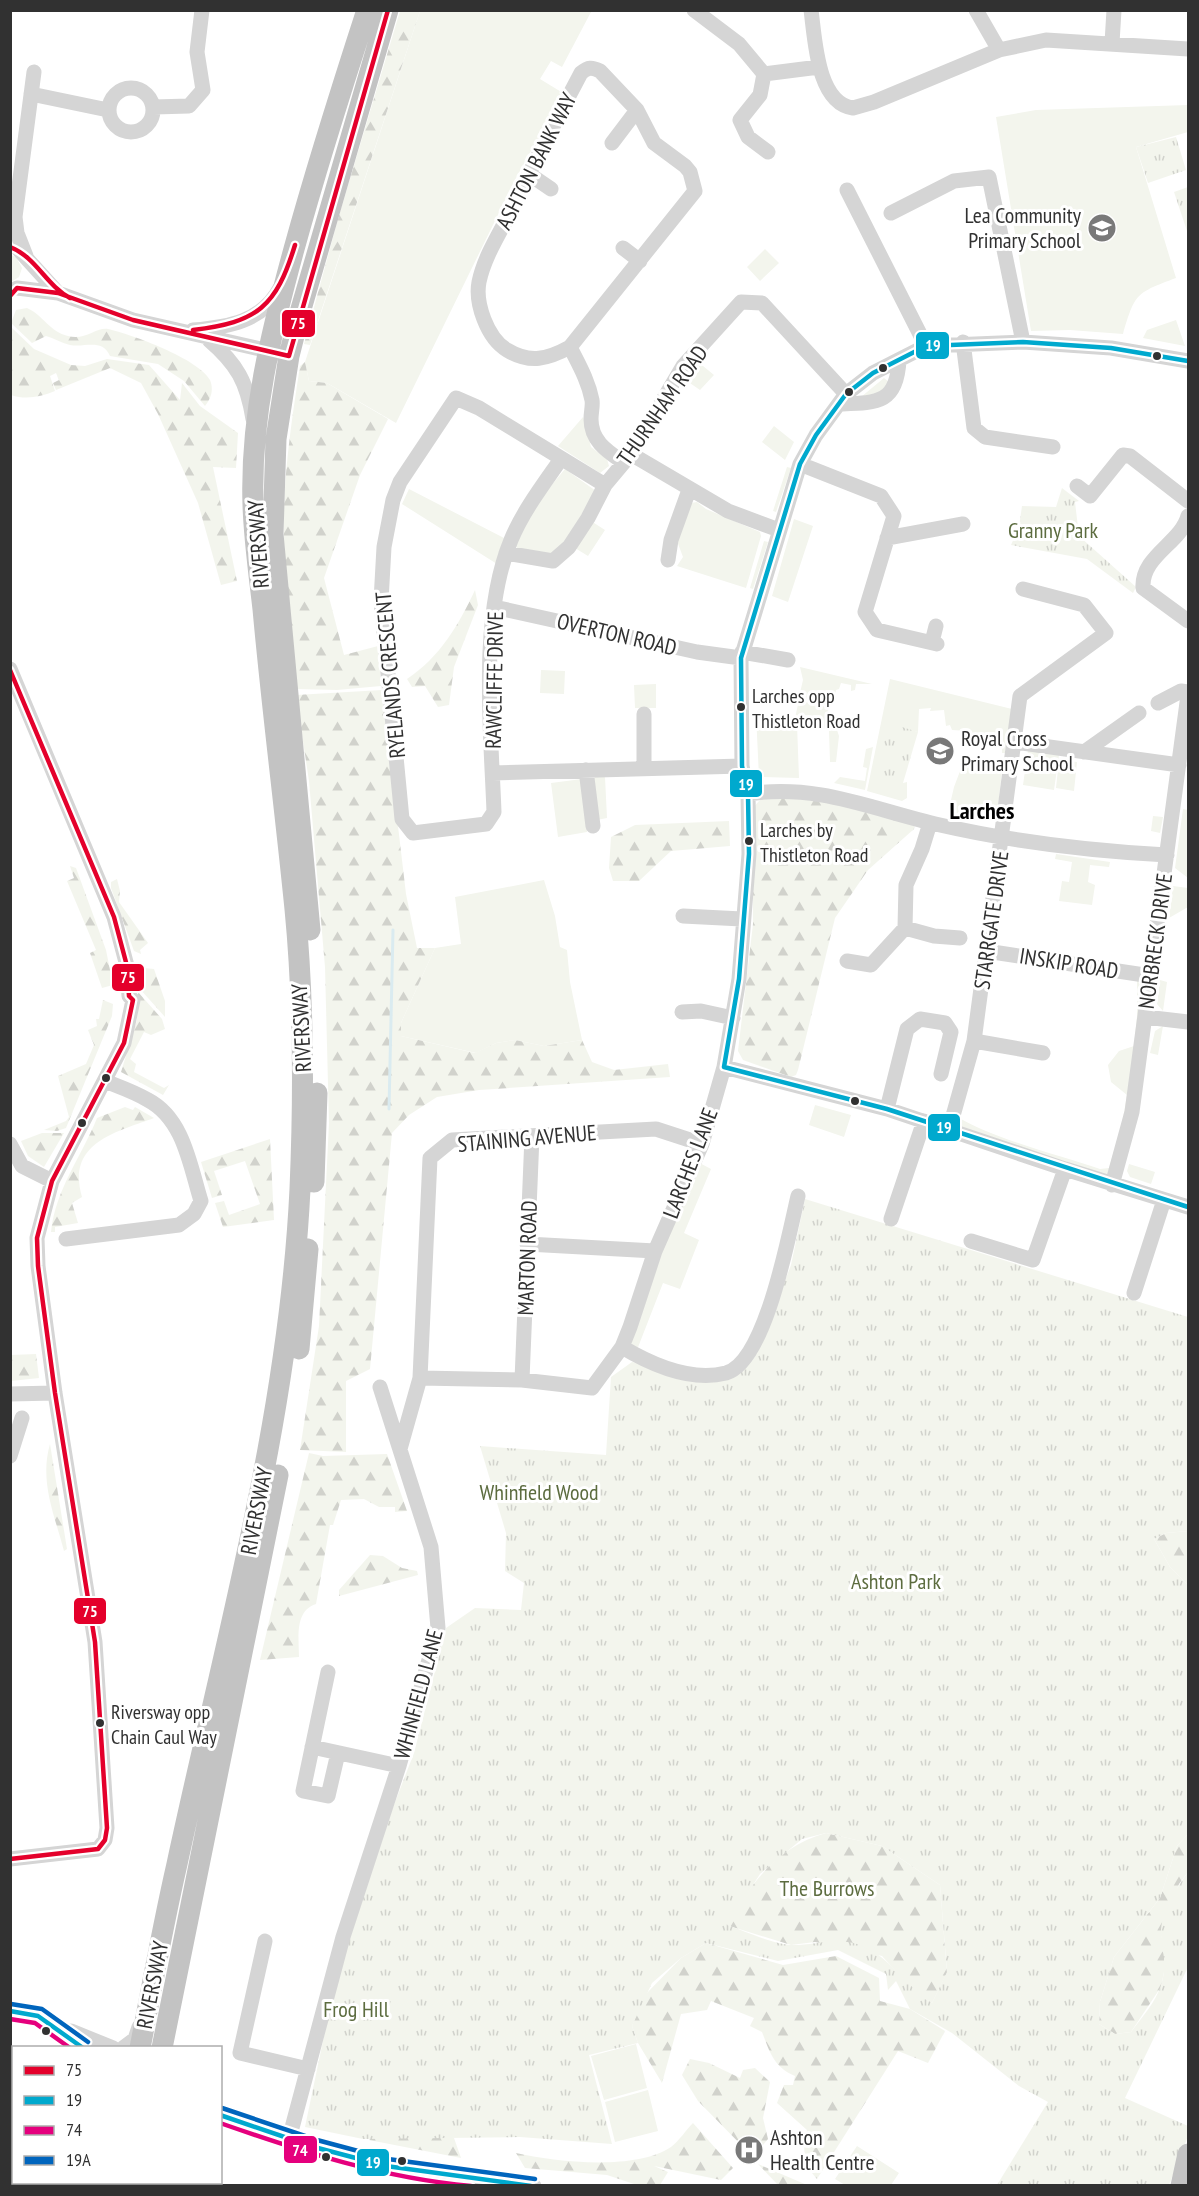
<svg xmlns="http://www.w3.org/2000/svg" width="1199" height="2196" font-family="'PT Sans Narrow',sans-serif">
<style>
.grass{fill:#f3f5ed}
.forest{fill:url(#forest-firs)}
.park{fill:url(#park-tufts);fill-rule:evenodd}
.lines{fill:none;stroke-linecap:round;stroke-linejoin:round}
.stream{stroke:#daebf0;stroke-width:3}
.minor{stroke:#d5d5d5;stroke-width:15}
.highway{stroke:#c3c3c3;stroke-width:21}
.bus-1-casing{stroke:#fff;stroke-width:9}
.bus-2-casing{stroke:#fff;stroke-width:9}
.bus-3-casing{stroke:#fff;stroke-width:9}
.bus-4-casing{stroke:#fff;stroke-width:9}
.bus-1{stroke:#e4002b;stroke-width:4.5}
.bus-2{stroke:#00a9ce;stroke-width:4.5}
.bus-3{stroke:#e5007d;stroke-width:4.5}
.bus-4{stroke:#0065bd;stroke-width:4.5}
.bus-dot{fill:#313131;stroke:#fff;stroke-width:2}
.labels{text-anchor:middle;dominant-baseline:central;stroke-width:6;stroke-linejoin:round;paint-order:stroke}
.bus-label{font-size:20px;fill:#313131;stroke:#fff;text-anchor:start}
.street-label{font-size:22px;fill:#313131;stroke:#fff}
.poi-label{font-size:22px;fill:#313131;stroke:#fff;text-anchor:start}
.park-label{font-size:22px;fill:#5c6c3f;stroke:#fff}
.neighbourhood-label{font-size:24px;font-weight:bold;fill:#000;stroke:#fff}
.line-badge{stroke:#fff;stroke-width:2}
.badge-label{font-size:16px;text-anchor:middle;font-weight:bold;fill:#fff}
</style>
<defs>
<pattern id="forest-firs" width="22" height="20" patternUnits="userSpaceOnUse" patternTransform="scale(1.5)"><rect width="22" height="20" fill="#f3f5ed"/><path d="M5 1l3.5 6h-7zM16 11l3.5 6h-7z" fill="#d1d2cc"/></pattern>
<pattern id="park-tufts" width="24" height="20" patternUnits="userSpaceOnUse" patternTransform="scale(1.5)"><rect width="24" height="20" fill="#f3f5ed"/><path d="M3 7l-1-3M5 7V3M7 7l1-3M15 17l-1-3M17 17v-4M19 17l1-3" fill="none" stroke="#d1d2cc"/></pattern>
</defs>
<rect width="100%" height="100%" fill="#fff"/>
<path class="grass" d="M588,10l3,2 -29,55 -11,-6 -11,18 23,14 -47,85 -120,245 -69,-40 -18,-2 -4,-19 115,-351z
M1188,105v27l-52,15 40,131c-40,15 -41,15 -53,56l-53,-4 -39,1 -35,-214 40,-7z
M765,249l14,14 -19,18 -13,-14z
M11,255l5,2 6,11 -3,9 -8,5z
M1176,320l9,26 -42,-8 4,-8z
M697,361l17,14 -14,15 -16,-11z
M884,378l5,4 -3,10 -25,5z
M583,417l8,30 16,12 2,7 -9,7 -42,-27z
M774,426l20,16 -9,18 -23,-18z
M787,467l4,1 -15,44 -3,-1z
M565,469l31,22 -13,30 -33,37 -29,-5 -6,-8 20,-40z
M409,489l95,49 -7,26 -95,-60z
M697,502l9,7 54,23 1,4 -15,52 -69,-22 6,-9 -6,-16 14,-38z
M794,519l19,7 -25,76 -16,-6z
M591,521l14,9 -17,26 -13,-8z
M764,541l4,1 -15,47 -3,-1z
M800,667l72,17h-16l-1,6 -4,1v-6l-10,-2 -2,6 -3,1 -2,12 -7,3 -28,-8 4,-17z
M541,670l24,1 -1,23 -24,-1z
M890,679l122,30 -7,44h-3v-12l-35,-5v-5l-15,-1 -2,-5 -4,1 -2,-16 -14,1 1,-3 -12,1 -1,23 -13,-3 -2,54 4,-1v16l-5,3 -35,-10z
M656,684v24h-21l-1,-23z
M799,700l27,7 3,6 -5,16 -27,-5 2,54 -40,-1 -3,-63 39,4z
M837,730l2,6 -3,26h-6l-1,-31z
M873,747l-8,43 -31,-7 6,-6 25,4 2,-13 -4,-1 3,-18z
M1028,750l31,5 -5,35 -31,-5z
M965,758l38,4 -6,53 -6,5 -43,-7 6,-26z
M1059,760l18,2 -3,29 -18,-3z
M595,777h10l2,41 -10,2 -5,-39z
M582,779l5,53 -29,5 -7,-54z
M1183,809l5,1v68l-13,-10z
M1153,816l10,1 -3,16 -9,-2z
M1056,854l54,8 -1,5 -19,-2 -2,17 7,3 -3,20 -33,-4 3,-20 7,1 3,-20 -17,-3z
M544,880l11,36 5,31 7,3 3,32 12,58 -38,6 -29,-6 -19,3 -20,10 -75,-17v-13l34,-75 26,-4 -6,-47z
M1173,886l15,2v19l-19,11z
M1137,974l14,2 -39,209 -163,-55 4,-16c33,23 106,41 147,55l9,-1 13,-44 5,-29 -16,-13 -3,-17 11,-14 15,-5 3,-30z
M1160,980l7,2 -4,29 -6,-7z
M1163,1026l-5,29 -8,-2 5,-22z
M815,1105l36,10 -7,22 -35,-12z
M694,1160l17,9 -27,64 15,7 -19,49 -17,-6 -28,72 -13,-8z
M1129,1164l26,8 -4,12 -21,-7 -3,-6z
M636,2044l11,44 -43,12 -13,-44z
M648,2090l10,41 -43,11 -10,-40z
M857,2146l42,27 -8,12h-46l-10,-6z"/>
<path class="forest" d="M400,11h20l-110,334 -6,-1 34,-125z
M27,308c16,7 23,24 41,28 17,5 28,-9 40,-7 23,5 91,30 102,51 4,10 1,18 -5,26l-21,-25 -26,-17 -48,-8c-8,-18 -25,-8 -40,-11 -9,-2 -16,-7 -24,-9l-14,7 -21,-20 5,-13z
M11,327l23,22 37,16 14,1 22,-7 42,6 31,35 2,-17 18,23 38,27 -2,35 -23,-1 24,114 -16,4 -23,-82 -40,-89 -17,-31 -31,-15 -54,22 -3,-7 6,-3 -3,-7 -6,3 5,15c-15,6 -29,9 -44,4z
M305,362l4,19 18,2 61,36 -28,56 -36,103 20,77 34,-9 3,40 -44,4 -41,-1c-4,-48 -10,-97 -12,-146 -2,-59 7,-119 16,-177z
M475,590l3,15 -24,62 -5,38 -11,2 -13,-21 -13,1 -5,-8c33,-22 51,-53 68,-89z
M382,690l24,204 11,54h18l-34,75v13l74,17 21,-10 19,-3 29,6 38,-6 10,22 22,8 54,-6 2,13 -191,13 -42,7 -28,18 -17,18 -22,236 -24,12v71l-46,-2 19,-124 10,-203 -4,-156 -16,-186 -13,-86z
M768,796l44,2 103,26 -1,5 -46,41 -33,48 -37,152 -2,5 -5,2 -48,-17 -5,-9 15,-127v-116l6,-7z
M729,821l1,25 -59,5 -32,30h-26l-4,-13 2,-31 24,-12z
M70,866l6,2 30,82 7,35 -11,3 -12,-35 6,-3 -29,-69 7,-3z
M117,879l3,12 -1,11 29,41 -8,7 1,4 -7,-3 -23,-63v-6z
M143,963l1,5 10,1 11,32v16l-25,-28 -3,-19z
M138,992l24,27 3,10 -14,6 -7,-3 -14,27 6,5 -2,8 30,16 5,-3 -6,10 -42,-23 16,-52z
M103,1000l10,4 -1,12 -46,112 -9,3 -13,-1 22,-9 3,-4 -11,-41 28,-12 8,-19 -6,-15 9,-4 -1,-7h3z
M125,1107l8,3 2,-3 19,11c-38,14 -88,25 -72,79l-10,6 6,20 -23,4v5h-4c5,-44 30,-74 46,-114z
M42,1133h22l-20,34 -16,-11 -7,-15z
M270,1139l4,81 -51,7 -8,-24 9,-2 5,14 31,-11 -15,-43 -31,10 8,24 -10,3 -11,-36z
M36,1354l3,24 -28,3v-26z
M50,1444l17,105 -3,2c-9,-35 -25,-69 -14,-107z
M309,1453l14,3 64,-2 20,57 -12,1v-5h-16l-15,-8 -23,1 -8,25h-3l-14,79c-22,7 -17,35 -17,53l-39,3z
M1188,1531v54l-18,-18 -16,-28 12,-6z
M370,1555l13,1 19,12 15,3 1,4 -79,21v-6z
M826,1833l56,13 58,39 7,88 -15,30 -16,-10 -34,-37 -67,-14 -24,3 -65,-20c26,-42 50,-78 100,-92z
M1188,1834v38l-9,12 -18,49 5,29 -5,25 -30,45 -16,2 -16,-10 1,-22 14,-45 46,-59 17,-52z
M706,1943l77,22 53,-9 43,22 1,23 30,8 35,22 -17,32 -30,-12 -81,128c-14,-15 -15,-30 -10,-49l-30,-27 7,-18h9l2,-9c-21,-9 -25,-23 -33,-44l-12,-6 4,-8 -43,-17 -4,9 -26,4 -19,69 -24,-40 -6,-17 11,-29 38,-39z
M690,2059l19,4 31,15 3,-8 12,-2 15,14 -7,36 5,21 -15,18 -55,-56 -16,-26z
M394,2123l60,15 7,20 -92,-18z
M693,2123l40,45 -12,12 -67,-14 14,6 -8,13h-23l-30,-10 -82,-7 -9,-15c40,9 119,18 155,-6 8,-6 15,-17 22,-24z
M758,2164l49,21h-29z"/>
<path class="park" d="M1176,137l10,33 -38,13 -12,-36z
M1188,187v47l-14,-42z
M1062,488l17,13 -4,1 4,34 57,51 -3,6 -46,-34 -76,-14 8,-18 3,-21 34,1z
M889,723l29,9 -15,51 -27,-7z
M805,1199l383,118v214l-22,2 -12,6 16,28 18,18v249l-11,12 -17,52 -46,59 -14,45 -1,22 16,10 16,-2c10,-14 25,-30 30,-47 6,-18 2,-32 0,-50 -1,-22 15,-46 27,-63v95l-63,131 63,28v10l-19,49h-172l51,-83 -29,-16 -67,-53 -42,-24 -14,-28 -8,9 -2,-16 -48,-24 -60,11 -72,-18 -25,15 -29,25 -20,43 6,17 -49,12 23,89 -92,-7 -157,2 -58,-12 42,-201 67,-173 32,-125 29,-20 46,2 3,-27 -19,-12 1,-38 -26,-87 126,9 5,-78 21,-15 98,17 27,-26 34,-88zM826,1833l56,13 58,39 7,87 -15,31c-27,-17 -44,-50 -75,-59 -21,-7 -43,1 -64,1 -18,0 -48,-14 -66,-20l33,-51 42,-35z"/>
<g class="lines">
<path class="stream" d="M389,1109l4,-179"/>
<path class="minor" d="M694,10l45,34 25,30
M811,10c4,29 6,93 42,98l21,-6 125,-52 47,-10 142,9
M976,10l23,40
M1112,43l2,-33
M109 110a22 22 0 1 1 44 0a22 22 0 1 1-44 0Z
M31,94l77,16
M154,107l35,-1 14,-16 -6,-38 5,-42
M612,143l25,-33
M768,152l-20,-15 -8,-17 20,-25 4,-21 55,-7
M529,174l22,15
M847,190l79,156
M891,213l63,-32 35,-4 34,165
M623,248l17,13
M19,250l39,43
M26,256l-9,-23 -2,-16 19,-145
M17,288l41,5 75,27 145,33
M193,330c35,-3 69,-8 87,-42
M209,340c28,24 38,42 44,79
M963,342l11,86 11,9 68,10
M570,347l125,-156 -5,-19 -5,-6 -31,-23 -17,-33 -37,-39c-8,-4 -12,-4 -19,2 -25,47 -49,94 -72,142 -11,21 -25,43 -30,67 -4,21 8,56 28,68 23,14 41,9 63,-3 9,18 18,33 22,53 1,6 -1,12 -1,19 0,22 16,32 32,43
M839,404c38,-1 58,0 60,-44
M631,454l97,57 51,19
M561,459c-18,26 -38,52 -50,81 -32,77 -20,190 -17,272l-8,12 -73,9 -11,-14 -21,-218 3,-54 9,-47 7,-18 56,-84 23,10 126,77
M800,464l81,32 13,20 -29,96 12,18 60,14
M1077,486l13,10 33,-41 7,1 58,45
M1188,516c-7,27 -47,40 -45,72l45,33
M887,538l76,-14
M506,553l47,8 16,-14 19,-29 17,-33 26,-31 52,-88 58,-64 21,1 84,91
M668,560l3,-20 18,-50
M494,607l203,45 44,6
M932,642l4,-16
M742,652l46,8
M10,669l104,248 13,49 2,30 4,4 -9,43 -72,138 -15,57 1,28 17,127 40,249 12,186 -2,12 -7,9 -88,10
M1158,703l23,-12 7,1
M1014,742l165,23
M1084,752l55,-39
M644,767v-53
M586,770l7,56
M493,773l249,-7
M748,794c70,-11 126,16 192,31 74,17 151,26 227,30
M683,916l59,3
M905,928l1,-43 16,-36 8,-26
M986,951l165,25
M847,961l24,4 34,-37 29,8 26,2
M682,1012l19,-1 32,7
M1145,1017l43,5
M974,1041l69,12
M724,1067l163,42 178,60 123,38
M887,1109l20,-80 13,-10 25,4 6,9 -10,42
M949,1130l25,-89 46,-345 86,-63 -22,-28 -61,-16
M10,1144l12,22 30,15
M1112,1185l20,-73 56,-417
M891,1219l33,-98
M66,1239l113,-14 15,-11 7,-13c-11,-35 -17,-82 -53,-101 -13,-8 -28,-13 -43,-19
M971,1241l62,19 32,-91
M527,1244l128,7
M1134,1293l30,-93
M622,1347c30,18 68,35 104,26 40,-11 63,-140 72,-177
M420,1378l10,-220 22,-18 204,-11 46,15
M522,1380l10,-244
M10,1394l45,-1
M400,1449l20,-71 102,2 70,8 30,-41 8,-20 25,-76 47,-107 22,-77 15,-88 10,-125 -1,-60 -6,-28 -1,-108 59,-194 16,-29 30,-41 27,-21 53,-27 97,-4 88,6 77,13
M10,1456l12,-38
M328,1672l-25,119 25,5 10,-43
M312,1747l87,19
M265,1941l-25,112 68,16
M10,2011l28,5 46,32
M71,2031l42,17
M123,2048l12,-9 4,-12
M220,2115c63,22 125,45 191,56 41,8 82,6 123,15
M289,2139l54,-202 56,-171 39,-138 -7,-81 -51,-160"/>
<path class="highway" d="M310,930l-37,-396 3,-95 13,-83 10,-40 89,-306
M314,1182l3,-89
M299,1349l9,-100
M140,2048c12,-62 23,-123 37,-184 48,-224 112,-445 123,-675 4,-93 4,-187 -5,-280 -10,-101 -23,-200 -32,-300 -4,-35 -9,-70 -10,-104 -3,-88 18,-172 41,-256 22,-80 47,-159 73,-239
M162,2048l116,-573
M124,2186l1,-4
M140,2186l1,-4
M1181,2186l7,-32"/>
<g class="bus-1-casing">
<path id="bus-1" d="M10,247c26,10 36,38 60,51
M10,296l7,-8 41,5 75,27 156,36 99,-346
M193,330c65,-8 83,-23 102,-85
M10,670l104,247 13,49 2,30 4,4 -9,43 -72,138 -15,57 1,28 17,127 40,249 12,186 -2,12 -7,9 -88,10"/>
</g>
<g class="bus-2-casing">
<path id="bus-2" d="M1188,361l-77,-13 -88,-6 -97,4 -53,27 -27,21 -30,41 -16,29 -59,194 1,108 6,28 1,60 -10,125 -15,88 163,42 301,98
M10,2011l28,5 45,32
M220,2115l94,32 72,19 145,20"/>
</g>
<g class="bus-3-casing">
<path id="bus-3" d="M10,2019l25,4 35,25
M220,2123c83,29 163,55 251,63"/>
</g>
<g class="bus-4-casing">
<path id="bus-4" d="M11,2004l31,5 46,33
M222,2108l95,32 71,19 147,20"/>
</g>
<use href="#bus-1" class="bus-1"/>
<use href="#bus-2" class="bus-2"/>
<use href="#bus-3" class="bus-3"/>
<use href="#bus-4" class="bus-4"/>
</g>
<defs>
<g id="school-disc" transform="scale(1.5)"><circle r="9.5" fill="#797979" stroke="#fff"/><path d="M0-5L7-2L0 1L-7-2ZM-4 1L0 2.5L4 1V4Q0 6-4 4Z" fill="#fff"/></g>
<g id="hospital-disc" transform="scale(1.5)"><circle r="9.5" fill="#797979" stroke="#fff"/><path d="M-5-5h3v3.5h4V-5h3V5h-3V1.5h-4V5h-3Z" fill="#fff"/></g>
</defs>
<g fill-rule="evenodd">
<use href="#school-disc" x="1102" y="228"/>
<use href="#school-disc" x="940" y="751"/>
<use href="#hospital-disc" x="749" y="2150"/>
</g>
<g class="bus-dot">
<circle cx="1157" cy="356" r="5"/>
<circle cx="883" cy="368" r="5"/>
<circle cx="849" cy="392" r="5"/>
<circle cx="741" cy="707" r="5"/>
<circle cx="749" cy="841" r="5"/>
<circle cx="106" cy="1078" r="5"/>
<circle cx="855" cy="1101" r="5"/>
<circle cx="82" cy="1123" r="5"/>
<circle cx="100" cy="1723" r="5"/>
<circle cx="46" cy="2031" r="5"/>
<circle cx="326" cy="2157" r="5"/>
<circle cx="402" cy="2161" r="5"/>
</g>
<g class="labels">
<g class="bus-label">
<text x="752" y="696">Larches opp<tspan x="752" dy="25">Thistleton Road</tspan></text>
<text x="760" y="830">Larches by<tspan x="760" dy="25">Thistleton Road</tspan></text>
<text x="111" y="1712">Riversway opp<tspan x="111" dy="25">Chain Caul Way</tspan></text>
</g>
<g class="street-label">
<text transform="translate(536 161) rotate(-63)">ASHTON BANK WAY</text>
<text transform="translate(662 405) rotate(-55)">THURNHAM ROAD</text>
<text transform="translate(258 544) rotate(-94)">RIVERSWAY</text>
<text transform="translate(617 634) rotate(13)">OVERTON ROAD</text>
<text transform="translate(390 675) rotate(-95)">RYELANDS CRESCENT</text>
<text transform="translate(494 680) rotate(-89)">RAWCLIFFE DRIVE</text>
<text transform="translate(991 920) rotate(-82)">STARRGATE DRIVE</text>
<text transform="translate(1155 941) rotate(-82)">NORBRECK DRIVE</text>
<text transform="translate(1069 963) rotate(9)">INSKIP ROAD</text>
<text transform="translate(301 1028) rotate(-93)">RIVERSWAY</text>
<text transform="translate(527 1138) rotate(-5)">STAINING AVENUE</text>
<text transform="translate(690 1163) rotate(-69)">LARCHES LANE</text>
<text transform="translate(527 1258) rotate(-88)">MARTON ROAD</text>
<text transform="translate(256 1511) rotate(-79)">RIVERSWAY</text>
<text transform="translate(418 1694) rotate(-75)">WHINFIELD LANE</text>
<text transform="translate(152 1985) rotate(-79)">RIVERSWAY</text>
</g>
<g class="poi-label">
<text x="1081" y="215" text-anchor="end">Lea Community<tspan x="1081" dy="25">Primary School</tspan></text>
<text x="961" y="738">Royal Cross<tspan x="961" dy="25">Primary School</tspan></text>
<text x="770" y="2137">Ashton<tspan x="770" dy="25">Health Centre</tspan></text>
</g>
<g class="park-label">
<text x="1053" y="530">Granny Park</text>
<text x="539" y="1492">Whinfield Wood</text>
<text x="896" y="1581">Ashton Park</text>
<text x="827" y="1888">The Burrows</text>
<text x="356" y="2009">Frog Hill</text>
</g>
<g class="neighbourhood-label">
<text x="982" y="810">Larches</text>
</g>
</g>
<g class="line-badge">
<rect x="281" y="309" width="35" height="29" rx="6" fill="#e4002b"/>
<rect x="915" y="331" width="35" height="29" rx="6" fill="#00a9ce"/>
<rect x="729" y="769" width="34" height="29" rx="6" fill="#00a9ce"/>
<rect x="111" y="963" width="34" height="29" rx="6" fill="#e4002b"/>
<rect x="927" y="1113" width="34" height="29" rx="6" fill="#00a9ce"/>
<rect x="73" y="1597" width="34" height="28" rx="6" fill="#e4002b"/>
<rect x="283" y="2135" width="35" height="29" rx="6" fill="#e5007d"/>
<rect x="356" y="2148" width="34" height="29" rx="6" fill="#00a9ce"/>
</g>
<g class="badge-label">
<text x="298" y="329">75</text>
<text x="933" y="351">19</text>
<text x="746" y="790">19</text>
<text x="128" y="983">75</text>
<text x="944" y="1133">19</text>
<text x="90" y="1617">75</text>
<text x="300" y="2156">74</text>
<text x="373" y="2168">19</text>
</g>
<rect width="1199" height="2196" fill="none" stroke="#313131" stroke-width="24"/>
<rect x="12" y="2046" width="210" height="138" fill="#ffffff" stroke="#adadad" stroke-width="1.5"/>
<rect x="24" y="2066" width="30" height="9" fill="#e4002b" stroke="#adadad" stroke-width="1.5"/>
<text x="66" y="2076" font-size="18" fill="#313131">75</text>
<rect x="24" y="2096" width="30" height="9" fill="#00a9ce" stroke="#adadad" stroke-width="1.5"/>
<text x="66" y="2106" font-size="18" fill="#313131">19</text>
<rect x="24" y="2126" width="30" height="9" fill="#e5007d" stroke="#adadad" stroke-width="1.5"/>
<text x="66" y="2136" font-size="18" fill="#313131">74</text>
<rect x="24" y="2156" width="30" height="9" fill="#0065bd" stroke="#adadad" stroke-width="1.5"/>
<text x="66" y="2166" font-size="18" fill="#313131">19A</text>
</svg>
